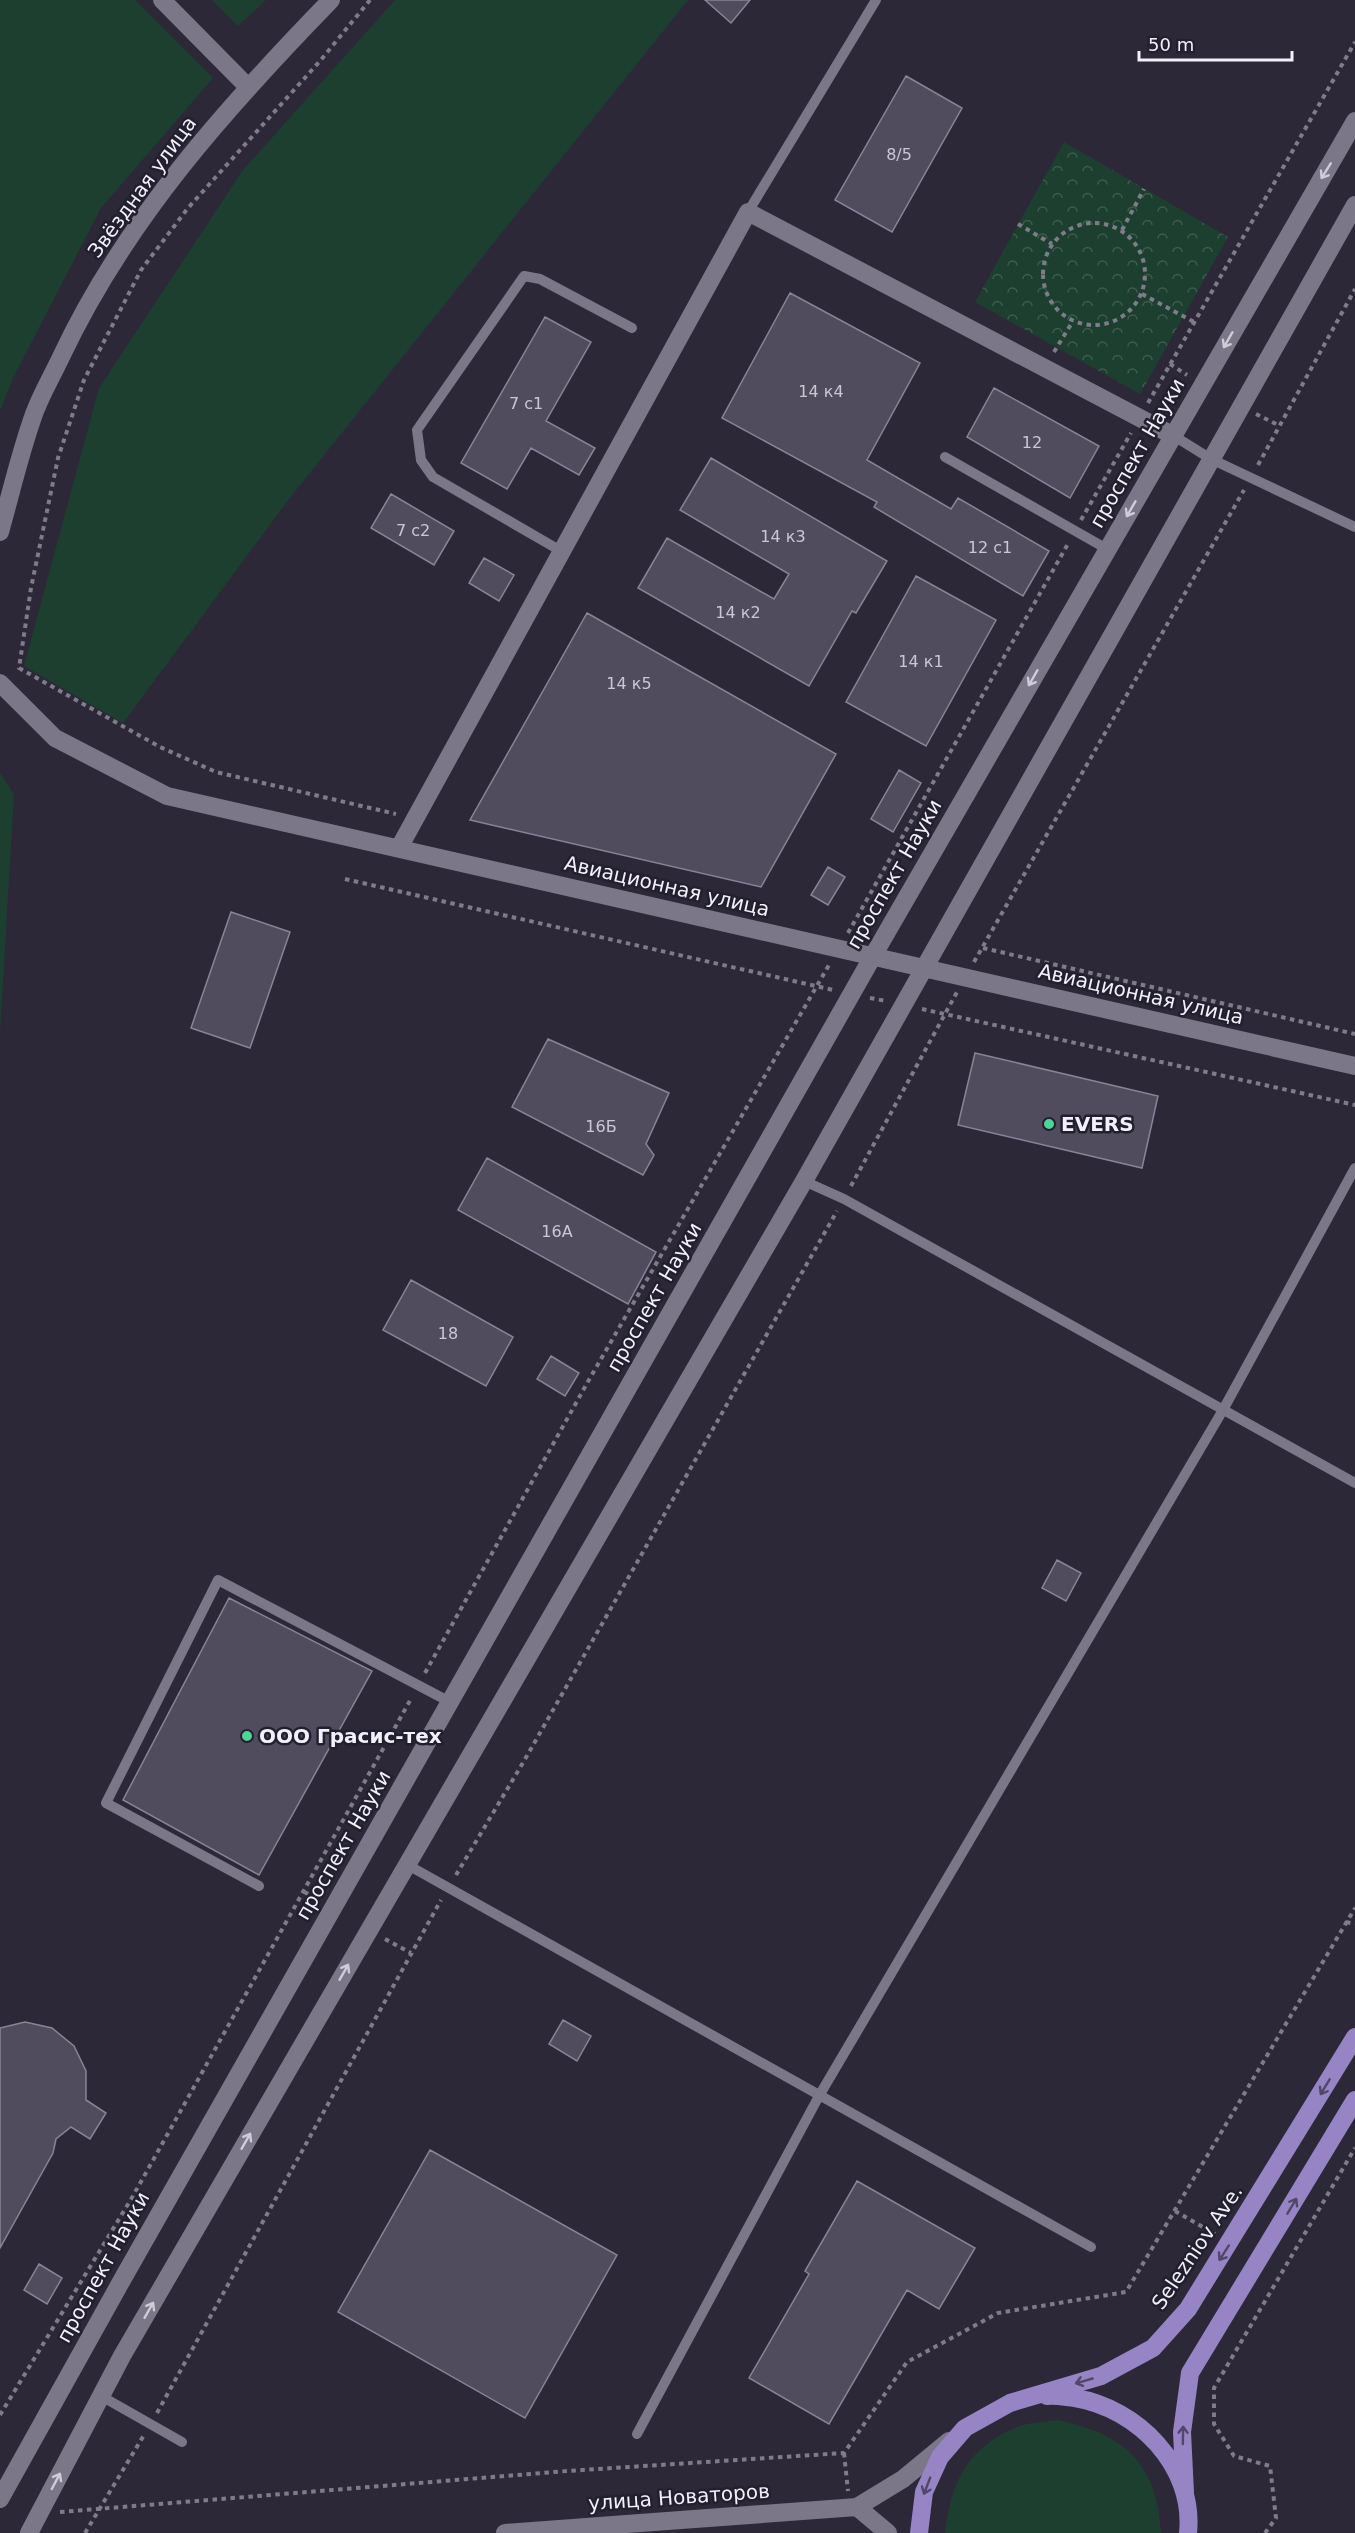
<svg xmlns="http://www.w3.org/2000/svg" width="1355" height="2533" font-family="'DejaVu Sans',sans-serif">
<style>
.grass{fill:#1d3f2f}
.forest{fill:url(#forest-crowns)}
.building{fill:#504c5d;stroke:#888497;stroke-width:1.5}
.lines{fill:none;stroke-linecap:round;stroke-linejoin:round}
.path{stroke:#7f7c8a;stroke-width:4;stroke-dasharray:4.5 4.5;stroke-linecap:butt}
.service{stroke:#7b7789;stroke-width:10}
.minor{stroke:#7b7789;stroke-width:18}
.tertiary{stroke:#7b7789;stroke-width:18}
.primary{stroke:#9784c5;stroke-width:18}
.oneway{stroke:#ceccd9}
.oneway2{stroke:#51476a}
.poi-dot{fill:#4ed399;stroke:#221f2e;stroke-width:2}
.labels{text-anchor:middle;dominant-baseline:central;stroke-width:5;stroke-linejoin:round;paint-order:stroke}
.number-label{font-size:16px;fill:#cac7d4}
.street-label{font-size:20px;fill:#f2f0fb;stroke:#221f2e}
.poi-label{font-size:20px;font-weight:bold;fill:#f2f0fb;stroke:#221f2e;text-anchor:start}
</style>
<defs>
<pattern id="forest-crowns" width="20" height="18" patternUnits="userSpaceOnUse" patternTransform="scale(1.5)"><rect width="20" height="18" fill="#1d3f2f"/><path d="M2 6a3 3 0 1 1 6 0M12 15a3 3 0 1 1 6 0" fill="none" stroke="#3e5b4e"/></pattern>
</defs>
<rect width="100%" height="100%" fill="#2c2838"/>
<path class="grass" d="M0,0h135l78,78 -112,130 -88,170 -13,33z
M212,0h54l-28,26z
M395,0h293l-399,499 -166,224 -99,-57 75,-278 144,-218z
M0,773l14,21 -14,239z
M1057,2420c67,14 100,42 104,113h-216c6,-52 23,-87 75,-107 11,-4 25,-4 37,-6z"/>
<path class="forest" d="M1064,142l164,95 -88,157 -165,-92z"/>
<path class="building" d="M705,0h45l-19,23z
M906,76l56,32 -70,124 -57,-32z
M790,293l130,70 -53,97 84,49 7,-11 91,53 -26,45 -149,-89 3,-5 -155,-84z
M545,317l46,25 -45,79 49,27 -16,27 -48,-27 -24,41 -46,-26z
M994,388l105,58 -29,52 -103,-61z
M711,458l176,103 -31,52 -4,-2 -43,75 -171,-98 29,-50 107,61 15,-25 -109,-64z
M391,494l63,37 -20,34 -63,-37z
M484,558l30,17 -15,26 -30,-18z
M916,576l80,44 -70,126 -80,-44z
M587,613l249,141 -75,133 -291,-67z
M899,770l22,13 -28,49 -22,-13z
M828,867l17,10 -17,28 -17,-10z
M231,912l59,20 -40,116 -59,-20z
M548,1039l121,54 -23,51 8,11 -11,20 -131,-68z
M975,1053l183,43 -16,72 -184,-43z
M487,1158l169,94 -28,52 -170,-94z
M411,1280l102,57 -27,49 -103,-56z
M551,1356l28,17 -14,23 -28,-17z
M1057,1560l24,13 -15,28 -24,-13z
M229,1598l143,73 -113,204 -136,-75z
M563,2020l28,16 -14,25 -28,-17z
M25,2022l27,6 22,18 12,25v29l20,13 -16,26 -19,-12 -15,12 -3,14 -53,95v-220z
M430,2150l187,105 -92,163 -187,-106z
M857,2181l118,67 -36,61 -32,-19 -78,134 -80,-46 60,-104 -4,-3z
M39,2264l23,14 -15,26 -23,-14z"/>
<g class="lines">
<path class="path" d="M370,0l-50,61 -132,147 -47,62 -57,110 -26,78 -27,130 -12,80 141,79 56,25 180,42
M1043 274a51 51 0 1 1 102 0a51 51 0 1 1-102 0Z
M1018,224l34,20
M1122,230l22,-41
M1142,294l52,28
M1054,352l19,-31
M1170,364l17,11
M1148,403l207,-361
M1256,414l24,12
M1258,465l97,-176
M1081,520l50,-87
M345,879l488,111
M848,933l221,-391
M983,948l372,86
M974,962l270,-472
M870,998l16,3
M922,1009l433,96
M851,1186l106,-194
M425,1673l165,-295 239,-413
M456,1875l68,-114 313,-550
M304,1892l13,6
M1346,1922l9,2
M385,1939l26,14
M1175,2211l40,23
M157,2413l284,-513
M0,2415l133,-219 279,-499
M844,2453l4,38
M60,2512l507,-41 277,-18 63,-91 91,-49 128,-21 229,-384
M85,2533l59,-98
M1265,2533l11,-15 -6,-52 -36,-10 -20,-32v-36l141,-240"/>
<path class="service" d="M748,212l128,-212
M1174,436l37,23 144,68
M945,457l162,92
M561,551l-128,-74 -12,-17 -4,-30 107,-154 16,3 92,49
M804,1181l40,18 511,284
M406,1864l685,383
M259,1886l-153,-83 112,-223 232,122
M101,2396l81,46
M637,2434l182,-338 404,-686 132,-242"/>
<path class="minor" d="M162,0l85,86
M0,532c11,-39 20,-79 34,-118 7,-19 18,-38 27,-57 65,-138 165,-249 270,-357
M0,683l55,55 112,58 1188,270
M399,848l349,-636 426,224"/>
<path class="tertiary" d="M0,2499l122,-219 751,-1324 482,-835
M857,2507l31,26
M29,2533l93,-177 682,-1175 551,-976
M505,2533l352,-26 46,-28 46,-38"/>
<path class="primary" d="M1047,2396c9,-1 18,1 28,2 62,10 120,68 113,135
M1185,2493l-3,-61 8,-59 165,-273
M919,2533l5,-41 16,-35 25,-29 45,-25 91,-27 52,-28 35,-39 167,-272"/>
</g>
<defs><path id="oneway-shaft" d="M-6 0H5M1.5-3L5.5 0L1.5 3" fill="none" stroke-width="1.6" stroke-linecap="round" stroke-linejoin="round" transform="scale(1.5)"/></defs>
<g class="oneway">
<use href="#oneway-shaft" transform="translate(1326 171) rotate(122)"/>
<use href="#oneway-shaft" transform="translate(1228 340) rotate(120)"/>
<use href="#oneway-shaft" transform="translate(1131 509) rotate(120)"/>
<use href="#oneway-shaft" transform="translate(1033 678) rotate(120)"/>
<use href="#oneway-shaft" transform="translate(344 1972) rotate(-60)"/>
<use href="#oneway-shaft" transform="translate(246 2141) rotate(-60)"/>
<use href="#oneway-shaft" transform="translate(149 2310) rotate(-60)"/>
<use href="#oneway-shaft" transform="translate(56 2481) rotate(-62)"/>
</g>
<g class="oneway2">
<use href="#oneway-shaft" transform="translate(1325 2087) rotate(121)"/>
<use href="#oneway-shaft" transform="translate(1292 2206) rotate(-59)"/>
<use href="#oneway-shaft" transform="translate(1224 2253) rotate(123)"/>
<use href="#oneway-shaft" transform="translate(1084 2381) rotate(164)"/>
<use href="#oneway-shaft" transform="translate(1183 2435) rotate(-89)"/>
<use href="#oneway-shaft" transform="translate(927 2486) rotate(111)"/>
</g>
<g class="poi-dot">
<circle cx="1049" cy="1124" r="6"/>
<circle cx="247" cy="1736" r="6"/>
</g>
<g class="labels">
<g class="number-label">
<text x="899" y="154">8/5</text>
<text x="821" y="391">14 к4</text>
<text x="526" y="403">7 с1</text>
<text x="1032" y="442">12</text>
<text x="413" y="530">7 с2</text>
<text x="783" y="536">14 к3</text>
<text x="990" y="547">12 с1</text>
<text x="738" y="612">14 к2</text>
<text x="921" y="661">14 к1</text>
<text x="629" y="683">14 к5</text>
<text x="601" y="1126">16Б</text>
<text x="557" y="1231">16А</text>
<text x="448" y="1333">18</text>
</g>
<g class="street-label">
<text transform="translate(142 187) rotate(-54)">Звёздная улица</text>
<text transform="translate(1137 453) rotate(-60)">проспект Науки</text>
<text transform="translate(894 874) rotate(-60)">проспект Науки</text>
<text transform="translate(667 886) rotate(13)">Авиационная улица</text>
<text transform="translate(1141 994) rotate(13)">Авиационная улица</text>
<text transform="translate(654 1297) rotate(-60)">проспект Науки</text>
<text transform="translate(343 1845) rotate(-60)">проспект Науки</text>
<text transform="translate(1197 2247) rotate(-56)">Selezniov Ave.</text>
<text transform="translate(103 2267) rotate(-61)">проспект Науки</text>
<text transform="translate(679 2497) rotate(-4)">улица Новаторов</text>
</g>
<g class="poi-label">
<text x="1061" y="1124">EVERS</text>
<text x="259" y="1736">ООО Грасис-тех</text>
</g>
</g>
<path d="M1139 51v9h153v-9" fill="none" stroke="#f2f0fb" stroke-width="3"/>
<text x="1148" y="51" font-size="18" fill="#f2f0fb" stroke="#221f2e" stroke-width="4.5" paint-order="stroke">50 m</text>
</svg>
